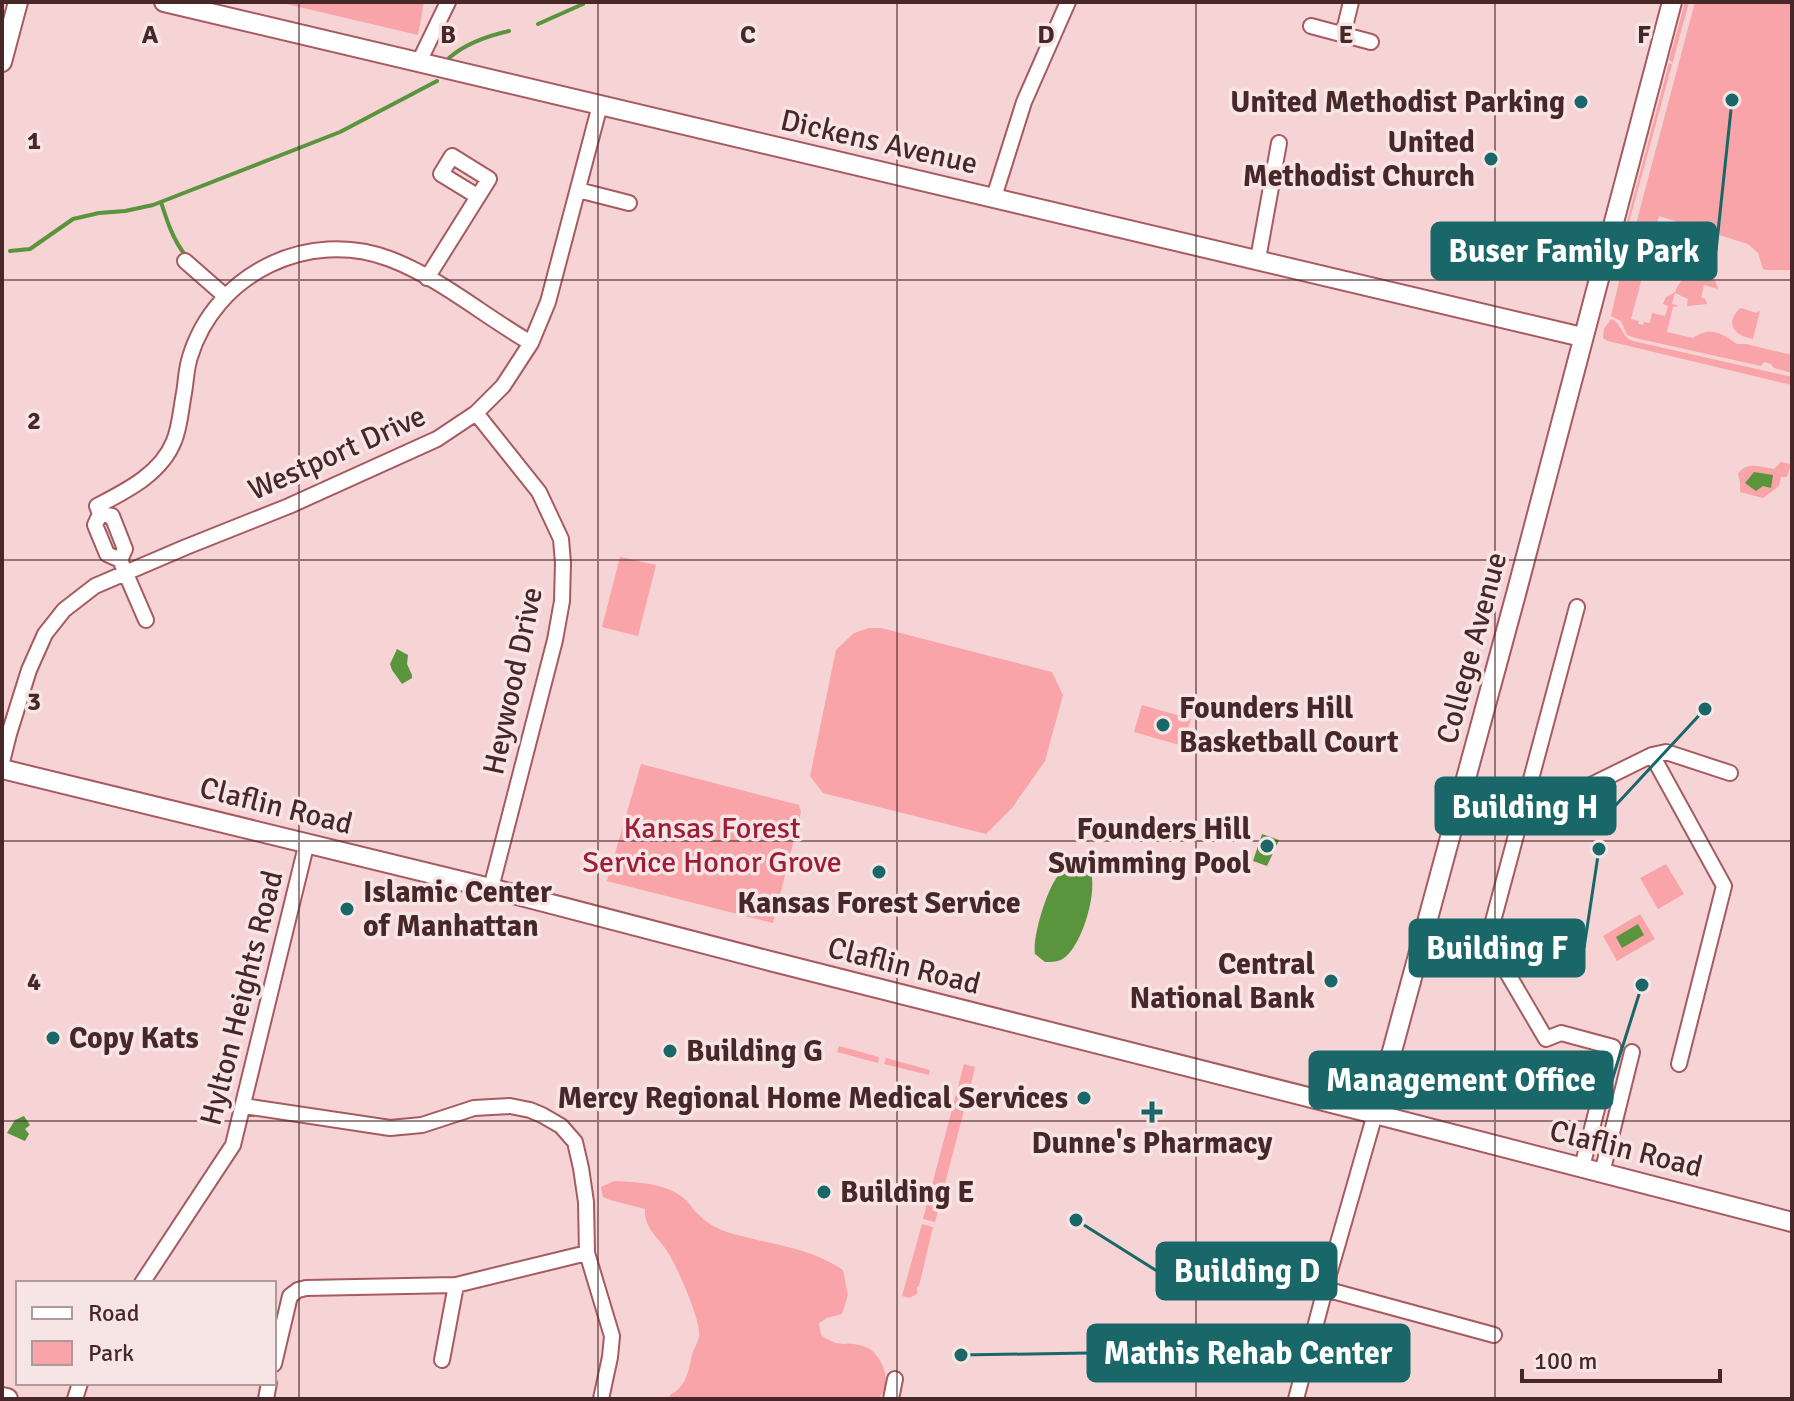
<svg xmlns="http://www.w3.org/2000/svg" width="1794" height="1401" font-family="Signika,sans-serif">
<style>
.green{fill:#f8a4a8}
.water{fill:#5a943d}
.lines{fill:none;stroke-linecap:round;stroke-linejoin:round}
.stream{stroke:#5a943d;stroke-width:4}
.minor-casing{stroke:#a65b60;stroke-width:18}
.tertiary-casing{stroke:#a65b60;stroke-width:22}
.secondary-casing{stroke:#a65b60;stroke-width:24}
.minor{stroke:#fff;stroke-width:14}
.tertiary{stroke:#fff;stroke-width:18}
.secondary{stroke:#fff;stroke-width:20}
.grid{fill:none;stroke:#472728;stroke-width:2;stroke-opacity:0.55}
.poi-dot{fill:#196769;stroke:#f7e5e5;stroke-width:3}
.labels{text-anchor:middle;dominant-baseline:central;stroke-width:7;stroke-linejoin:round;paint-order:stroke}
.poi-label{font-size:30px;font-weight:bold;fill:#472728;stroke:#f7e5e5;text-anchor:end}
.street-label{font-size:30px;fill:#472728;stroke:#f7e5e5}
.park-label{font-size:30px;fill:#9f1c36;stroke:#f7e5e5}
.grid-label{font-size:26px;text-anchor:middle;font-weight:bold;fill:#472728;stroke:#f7e5e5;stroke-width:7;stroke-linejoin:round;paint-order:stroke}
.leader{fill:none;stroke:#196769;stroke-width:3}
.callout-dot{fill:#196769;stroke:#f7e5e5;stroke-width:3}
.callout{fill:#196769;stroke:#196769;stroke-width:3}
.callout-label{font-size:32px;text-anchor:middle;font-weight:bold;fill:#fff}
</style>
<rect width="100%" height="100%" fill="#f6d3d4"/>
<path class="green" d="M278,2h146l-6,33z
M1685,2h4l-61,224 -1,-4 42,-159 3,1v-2l-3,-2z
M1695,2h97v268h-26l-3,-1 -5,-16 -10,-9 -89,-28 -6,21 -17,-4v-9z
M1633,243l17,5 -19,71 8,2 -1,3 5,1 1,-3 6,1 2,-10 13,3 3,-10 -5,-2 3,-7 9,-5c4,-13 16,-20 29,-19l11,7 3,9 -14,-4 -3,12 4,2 2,5 -20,2 1,-7 -13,-6 -3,11 7,2 -6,1 -6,25 26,6c16,-12 29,-5 44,6h9l46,11v18l-18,-5 -3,-4 -7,-2 -3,4 -126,-28 -8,-3 -6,-14 -10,-5 9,-39 4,1 2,-7 -3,-2 2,-3h4l1,-6 -3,-1z
M1742,308l14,5 4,-2 -7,28c-17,-3 -29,-14 -14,-30z
M1611,319c11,4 10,18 22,22l159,36v8l-184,-44 -5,-3 1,-9z
M1781,462l10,2 -4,13h-6l-2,9 -16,12 -23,-6v-9l-2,-9c9,-13 21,-7 36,-5z
M620,557l36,8 -18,71 -36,-9z
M869,628h12l171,44 11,23 -18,66 -33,47 -26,26 -163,-41 -13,-17 26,-126 18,-17z
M1142,705l49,14 -8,27 -49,-14z
M641,764l158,41 2,7 -28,111 -166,-42z
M1666,864l18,30 -26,15 -18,-31z
M1640,914l15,25 -38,22 -14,-25z
M839,1046l40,11 -1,6 -41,-11z
M886,1058l44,12 -1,5 -45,-11z
M964,1064l11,3 -1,5 -39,150 -12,-3z
M614,1181c24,1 53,2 72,19 4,4 7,10 12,14 6,7 18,14 26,17 42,14 81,14 119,39l5,25 -6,19 -15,4 -8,5 2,12c21,15 22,5 42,11 15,4 26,26 22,42 -1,4 -4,7 -6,11h-210l1,-4c14,-7 18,-20 21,-35 1,-9 6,-15 8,-23 3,-15 -23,-73 -32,-86 -10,-15 -23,-23 -22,-42l-35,-9 -7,-3 -2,-10z
M922,1224l11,3 -14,59 -2,1v7l-8,4 -7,-2z"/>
<path class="water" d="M1754,472l19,3 -2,13 -8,-2 -7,5 -11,-8z
M397,649l11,6 -1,9 5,11v3l-10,6 -10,-14 -2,-6z
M1262,834l17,6 -12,26 -14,-5z
M1059,866h3l4,4 9,-2 16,5c6,21 -9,72 -27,85 -5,4 -12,4 -19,4l-10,-8c-3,-17 13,-70 26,-82z
M1638,924l6,11 -22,13 -6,-11z
M24,1116l6,9 -5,4 4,5 -4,7 -18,-8 8,-13z"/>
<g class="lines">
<path class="stream" d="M538,24l45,-20
M449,58c17,-15 38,-22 60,-27
M161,202c6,19 12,38 25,54
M10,251l20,-2 43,-30 26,-6 26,-2 28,-6 187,-73 97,-51"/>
<g class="minor-casing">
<path id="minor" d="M1311,26l60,16
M1343,35l8,-33
M419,62l29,-60
M578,190l51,13
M994,197l30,-95 44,-100
M1258,259l21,-116
M185,261l40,35
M427,278l62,-99 -37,-23 -11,18 36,22
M476,413l63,79 22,47 2,24 -1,38 -7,39 -64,248
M100,514l12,2 13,33 -5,11
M1577,607l-89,333 58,99 15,-6 52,14 -31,120
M146,620l-26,-60 -13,-6 -12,-29 5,-11 -3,-8c29,-15 64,-32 77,-65 6,-14 7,-33 10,-48 2,-11 2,-24 6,-36 25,-83 118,-129 200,-98 50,19 94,57 141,84
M1652,755l72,131 -45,178
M2,762l7,-28 20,-64 16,-36 19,-24 31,-24 91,-39 103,-41 148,-67 39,-26 27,-27 28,-43 17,-41 52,-197
M1520,820l132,-65 14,-3 64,21
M244,1106l146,22 32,-3 52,-17 36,-2 20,4 12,5 19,11 14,16 6,26 5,34 1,51 25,83 -2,21 -9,42
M1602,1173l30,-121
M142,1283l91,-138 74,-303
M1325,1289l169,46
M442,1360l14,-75
M274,1364l16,-68 8,-6 8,-2 150,-3 131,-32
M75,1399l5,-16
M266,1399l3,-16
M891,1399l4,-20
M1296,1399l32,-121 47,-164"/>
</g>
<g class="tertiary-casing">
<path id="tertiary" d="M164,2l1418,335
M2,62l16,-60
M2,769l488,119 280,73 605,153 417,108
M1375,1114l141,-520 156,-592"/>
</g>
<g class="secondary-casing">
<path id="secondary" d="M2,1398l5,1"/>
</g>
<use href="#minor" class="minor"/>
<use href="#tertiary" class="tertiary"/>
<use href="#secondary" class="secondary"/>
</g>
<path class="grid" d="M299,2v1397M598,2v1397M897,2v1397M1196,2v1397M1495,2v1397M2,280h1790M2,560h1790M2,841h1790M2,1121h1790"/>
<g class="poi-dot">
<circle cx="1581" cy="102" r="8"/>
<circle cx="1491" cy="159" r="8"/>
<circle cx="1163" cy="725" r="8"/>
<circle cx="1267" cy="846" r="8"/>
<circle cx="879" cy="872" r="8"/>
<circle cx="347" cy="909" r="8"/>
<circle cx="1331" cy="981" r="8"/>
<circle cx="53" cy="1038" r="8"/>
<circle cx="670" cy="1051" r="8"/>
<circle cx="1084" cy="1098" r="8"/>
<path d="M1148 1100h8v8h8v8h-8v8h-8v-8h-8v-8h8z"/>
<circle cx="824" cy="1192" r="8"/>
</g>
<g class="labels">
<g class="poi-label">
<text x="1565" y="102">United Methodist Parking</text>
<text x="1475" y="142">United<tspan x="1475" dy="34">Methodist Church</tspan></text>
<text x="1179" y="708" text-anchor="start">Founders Hill<tspan x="1179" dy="34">Basketball Court</tspan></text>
<text x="1251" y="829">Founders Hill<tspan x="1251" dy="34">Swimming Pool</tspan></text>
<text x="363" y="892" text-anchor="start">Islamic Center<tspan x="363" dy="34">of Manhattan</tspan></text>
<text x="879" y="903" text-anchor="middle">Kansas Forest Service</text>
<text x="1315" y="964">Central<tspan x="1315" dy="34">National Bank</tspan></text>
<text x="69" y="1038" text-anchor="start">Copy Kats</text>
<text x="686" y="1051" text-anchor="start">Building G</text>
<text x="1068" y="1098">Mercy Regional Home Medical Services</text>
<text x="1152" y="1143" text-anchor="middle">Dunne's Pharmacy</text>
<text x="840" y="1192" text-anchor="start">Building E</text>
</g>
<g class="street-label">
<text transform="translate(879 142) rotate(13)">Dickens Avenue</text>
<text transform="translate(337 453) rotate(-24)">Westport Drive</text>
<text transform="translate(1472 648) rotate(-75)">College Avenue</text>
<text transform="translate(513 681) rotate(-78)">Heywood Drive</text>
<text transform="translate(276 806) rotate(14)">Claflin Road</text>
<text transform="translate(904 966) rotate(14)">Claflin Road</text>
<text transform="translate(242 998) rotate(-76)">Hylton Heights Road</text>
<text transform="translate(1626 1149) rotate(14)">Claflin Road</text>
</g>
<g class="park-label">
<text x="712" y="828">Kansas Forest<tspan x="712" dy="34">Service Honor Grove</tspan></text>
</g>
</g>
<g class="grid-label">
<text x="150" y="43">A</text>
<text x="448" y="43">B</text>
<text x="748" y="43">C</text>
<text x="1046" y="43">D</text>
<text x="1346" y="43">E</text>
<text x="1644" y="43">F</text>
<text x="34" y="149">1</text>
<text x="34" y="429">2</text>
<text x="34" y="710">3</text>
<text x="34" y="990">4</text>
</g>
<path class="leader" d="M1732 100L1716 251M1705 709L1615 806M1599 849L1584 948M1642 985L1612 1080M1076 1220L1157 1271M961 1355L1088 1353"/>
<g class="callout-dot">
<circle cx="1732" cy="100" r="8"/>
<circle cx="1705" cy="709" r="8"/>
<circle cx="1599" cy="849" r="8"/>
<circle cx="1642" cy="985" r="8"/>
<circle cx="1076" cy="1220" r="8"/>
<circle cx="961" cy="1355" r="8"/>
</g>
<g class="callout">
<rect x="1432" y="223" width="284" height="56" rx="8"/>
<rect x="1436" y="778" width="179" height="56" rx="8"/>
<rect x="1410" y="920" width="174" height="56" rx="8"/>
<rect x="1310" y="1052" width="302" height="56" rx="8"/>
<rect x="1157" y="1243" width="179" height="56" rx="8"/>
<rect x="1088" y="1325" width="321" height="56" rx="8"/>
</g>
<g class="callout-label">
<text x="1574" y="262">Buser Family Park</text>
<text x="1525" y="818">Building H</text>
<text x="1497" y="959">Building F</text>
<text x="1461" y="1091">Management Office</text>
<text x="1247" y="1282">Building D</text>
<text x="1248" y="1364">Mathis Rehab Center</text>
</g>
<rect width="1794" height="1401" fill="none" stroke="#472728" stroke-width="8"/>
<rect x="16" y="1281" width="260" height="104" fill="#f7e5e5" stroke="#b19999" stroke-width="2"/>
<rect x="32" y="1307" width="40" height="12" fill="#ffffff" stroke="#b19999" stroke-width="2"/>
<text x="88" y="1321" font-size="24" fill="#472728">Road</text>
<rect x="32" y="1341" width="40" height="24" fill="#f8a4a8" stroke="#b19999" stroke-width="2"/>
<text x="88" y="1361" font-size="24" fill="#472728">Park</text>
<path d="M1522 1369v12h198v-12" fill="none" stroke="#472728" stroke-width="4"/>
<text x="1534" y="1369" font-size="24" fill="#472728" stroke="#f7e5e5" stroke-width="6" paint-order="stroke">100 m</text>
</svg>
